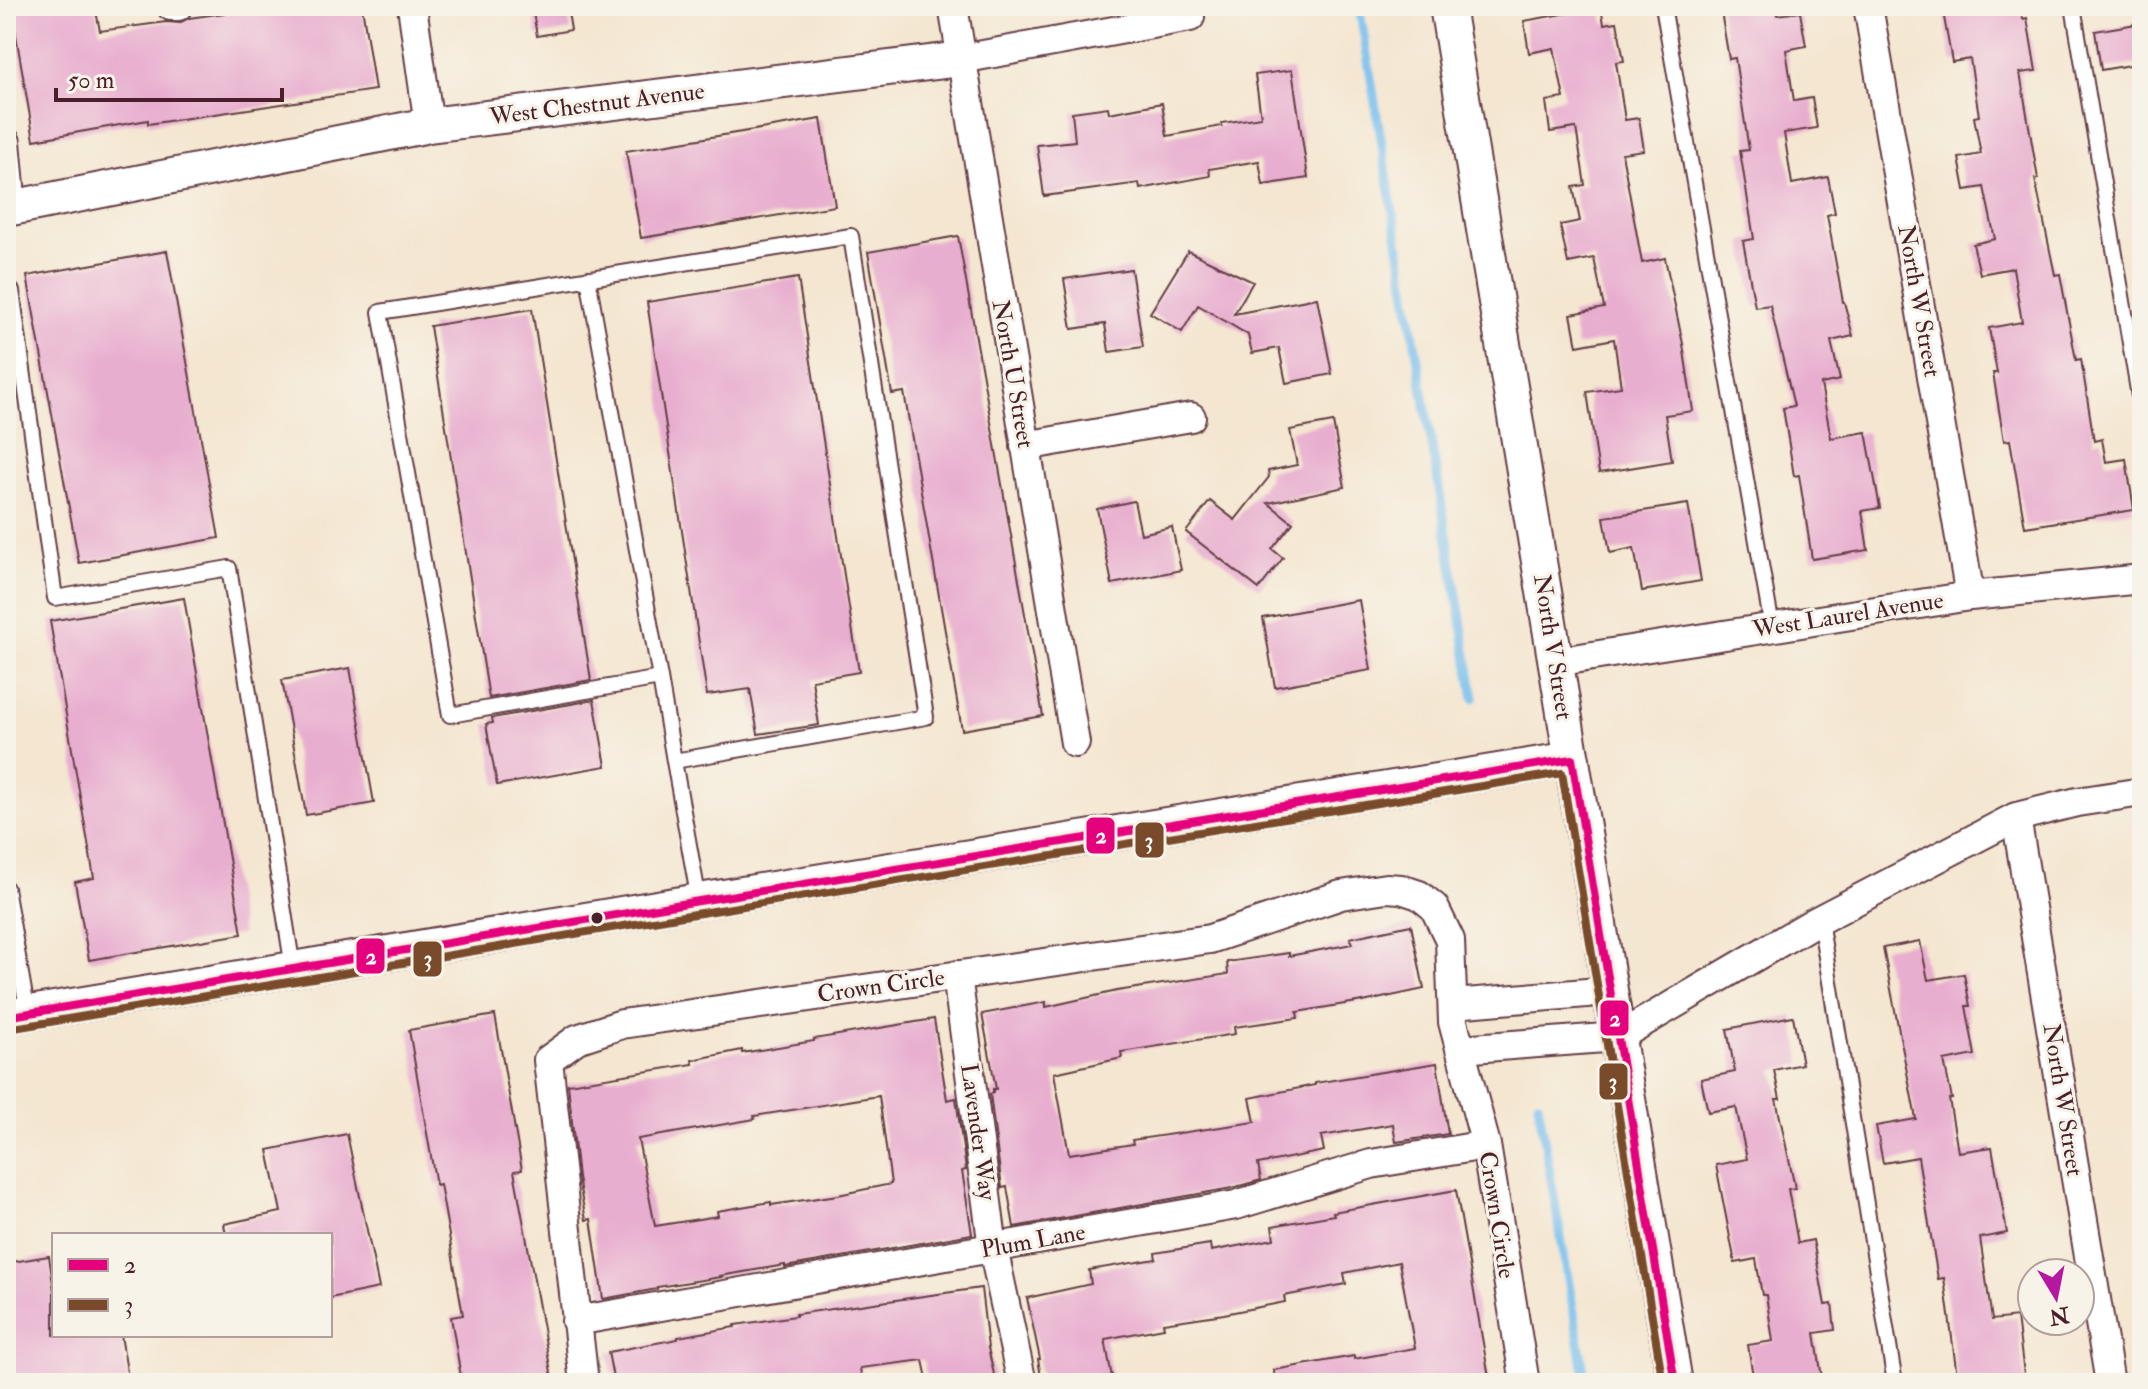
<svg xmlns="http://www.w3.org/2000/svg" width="2148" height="1389" font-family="'IM FELL Double Pica',serif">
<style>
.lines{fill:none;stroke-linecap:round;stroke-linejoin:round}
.stream{stroke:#77bfef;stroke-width:9}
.building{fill:#e8aecf;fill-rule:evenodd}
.service-casing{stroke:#643d44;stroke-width:18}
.minor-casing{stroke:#643d44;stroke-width:32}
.tertiary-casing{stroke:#643d44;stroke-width:38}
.service{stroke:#fff;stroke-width:14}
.minor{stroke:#fff;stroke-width:28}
.tertiary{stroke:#fff;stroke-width:34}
.bus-1-casing{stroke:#f7f3e8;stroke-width:14}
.bus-2-casing{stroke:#f7f3e8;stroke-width:14}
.bus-1{stroke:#e5007d;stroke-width:8}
.bus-2{stroke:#7a4b2a;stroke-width:8}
.bus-dot{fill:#4a1f2b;stroke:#f7f3e8;stroke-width:3}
.labels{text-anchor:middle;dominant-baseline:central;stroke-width:6;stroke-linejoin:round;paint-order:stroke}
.street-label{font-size:24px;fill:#4a1f2b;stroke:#f7f3e8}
.line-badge{stroke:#f7f3e8;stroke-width:3}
.badge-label{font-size:22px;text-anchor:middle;font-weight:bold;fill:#fff}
</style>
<rect width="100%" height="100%" fill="#f7f3e8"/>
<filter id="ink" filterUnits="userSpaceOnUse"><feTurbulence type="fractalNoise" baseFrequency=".0125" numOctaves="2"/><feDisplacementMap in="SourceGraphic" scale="16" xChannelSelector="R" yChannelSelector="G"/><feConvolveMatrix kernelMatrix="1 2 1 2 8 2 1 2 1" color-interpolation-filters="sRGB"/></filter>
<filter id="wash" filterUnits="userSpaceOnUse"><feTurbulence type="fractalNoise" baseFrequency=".006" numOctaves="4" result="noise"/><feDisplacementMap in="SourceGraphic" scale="32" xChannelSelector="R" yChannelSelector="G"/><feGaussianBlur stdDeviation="1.8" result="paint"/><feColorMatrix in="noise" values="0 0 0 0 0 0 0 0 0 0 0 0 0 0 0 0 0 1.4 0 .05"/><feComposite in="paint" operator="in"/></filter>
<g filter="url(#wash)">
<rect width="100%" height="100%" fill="#f4e6d0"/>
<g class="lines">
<path class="stream" d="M1359,6l115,692
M1538,1103l48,280"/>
</g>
<g id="blocks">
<path class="building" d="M11,6h84l5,25 66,-9 13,1 10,-5 84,-12h89l13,84 -227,34v-4l-114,20z
M532,6h35l4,24 -34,6z
M1720,6h56l1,9 23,-3 6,34 -20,4 8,51 18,-3 5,30 -33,5 8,51 36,-7 7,36 -8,2 16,87h1l9,34 -22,5 9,39 -19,4 10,54 35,-6 14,76 -18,3 6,39 -56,9 -13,-84 -5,1 -11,-68 11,-2 -24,-101 -15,2 -12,-66 11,-2 -14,-88 9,-1 -14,-92 -6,1z
M1942,6h78l3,13 4,-1 9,53 -16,2 18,106h-3l20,96 5,-1 16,86 5,-1 13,82 8,-2 4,23 20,-3 8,51 -109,17 -15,-87 -6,1 -11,-68h4l-8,-45 33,-6 -9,-54 -33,6 -7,-30 22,-5 -11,-52 -19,3 -6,-32 22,-4 -7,-37 5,-1 -9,-57 -18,3z
M1601,7l3,17 13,-2 7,39 -8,1 9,58 14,-2 5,32 -22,3 20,110 23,-5 18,86 10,67 -28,4 7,46 -73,12 -12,-81 34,-5 -7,-48 -37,7 -6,-32 33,-6 -10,-50 -26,5 -8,-38 20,-4 -7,-34 12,-2 -9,-57 -26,4 -4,-31 18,-3 -10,-50 -25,5 -5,-32z
M2142,23v40l-41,7 -6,-39z
M1292,70l16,108 -45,7 -4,-24 -50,8 1,7 -70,13 -1,-6 -95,13 -7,-51 38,-4 -3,-29 36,-5 1,6 53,-10 5,33 55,-10v-3l39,-6 -6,-42z
M821,119l14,87 -194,32 -15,-87z
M958,236l85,480 -81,14 -58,-338 -12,2 -24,-142z
M167,251l52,287 -140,25 -52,-287z
M1188,251l65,31 -19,32 83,-16 15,76 -46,9 -7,-35 -27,5 -4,-18 -50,-30 -16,27 -32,-19z
M1131,269l12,78 -34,5 -4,-28 -33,5 -8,-50z
M798,278l61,394 -47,8 7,45 -61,9 -8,-45 -43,6 -60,-393z
M532,309l59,371 -102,18 -59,-372z
M1333,422l12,65 -77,16 25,20 -21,26 11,9 -24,31 -73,-57 24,-31 25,19 34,-43 -1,-6 29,-6 -7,-35z
M1134,501l7,33 31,-7 9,43 -69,14 -15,-75z
M1688,504l13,77 -59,10 -8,-43 -24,5 -6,-36z
M184,598l58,336 -153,26 -14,-78 19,-4 -44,-257z
M1359,600l12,70 -96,17 -12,-69z
M350,668l24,135 -68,12 -24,-135z
M594,700l12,66 -109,19 -11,-61 7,-1 -1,-5z
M1411,925l13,64 -61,13v-1l-66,11 1,6 -64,9 1,7 -114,18 1,6 -68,15 15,81 64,-10 -1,-4 123,-18 -5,-24 65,-13v-2l122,-20 11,71 -52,8 -3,-18 -72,12 3,15 -66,13 3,16 -29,8 -218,39 -7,-40 -5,1 -12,-94 3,-1v-4h3l-14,-75 64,-12v5l71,-16 111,-17 -1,-12 62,-9v3l63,-12 -2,-6z
M1920,941l8,39 36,-6 6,32h-4l9,49 -31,6 8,38h-3l9,53 34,-5 15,86 -27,5 12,82 25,-3 8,66h-67l-14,-105 -6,1 -20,-122 -35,6 -7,-37 40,-7 -33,-171z
M495,1015l27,155 -8,1 39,212h-91l-11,-66 12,-2 -23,-131 -4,1 -27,-155z
M1793,1016l9,48 -28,6 6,29h-4l19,89 -7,1 10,54 15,-3 12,65 7,-1 3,26 -20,3 7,45 -32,5h-36l-6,-38 25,-4 -7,-46h-4l-6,-36 -21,4 -19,-98 31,-6 -11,-52 -28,5 -7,-33 34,-7 -8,-43z
M934,1019l13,81 9,-2 10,72 -4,1 10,63 -187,33v-2l-65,11 1,1 -64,10v2l-54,10 -12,-80 -5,1 -8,-42 -10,-94 125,-20 -1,-4 50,-10v3l72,-12v-2zM879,1096l12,88 -53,11 -67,10v-3l-54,9 1,5 -63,10 -17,-87 117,-20 -1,-3z
M347,1134l32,154 -49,10v-63h-104l-2,-11 57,-12 -13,-62z
M1456,1190l34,193h-215l-1,-13 80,-14v3l61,-11 -16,-86 -55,11 2,11 -62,12 1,6 -61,12 -61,9 1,5 -59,11 8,44h-71l-4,-24h2l-13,-61 64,-14 -2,-14 67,-11 -1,-6 55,-9 1,7 63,-12 -2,-13 62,-11 -1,-3z
M49,1256l5,35v44h67l8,48h-123v-120z
M981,1288l7,60 8,35h-68l-5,-23 -63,8 2,12 -22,3h-34v-5l-33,5h-159l-6,-31 70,-13v-2l57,-10v-2l61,-9v-2z"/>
</g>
</g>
<g filter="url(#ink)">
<use href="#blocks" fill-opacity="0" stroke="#643d44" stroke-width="2"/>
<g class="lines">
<g class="service-casing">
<path id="service" d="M1663,6l109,621
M2073,6l69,408
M851,236l75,481 -252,44 -14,-83 -210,37 -70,-403z
M588,278l72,400
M12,291l43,307 174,-30 64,400
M674,761l25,140
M6,888l22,126
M1820,920l75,463"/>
</g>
<g class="minor-casing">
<path id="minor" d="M171,6h7
M412,6l17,119
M953,6l122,737
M1868,6l102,590
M961,59l229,-42
M6,142l6,66
M1025,446l166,-29
M1555,662l415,-66 172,-17
M2016,817l94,566
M957,975l36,273 29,135
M1453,1004l158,-13
M1460,1049l158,-12 193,-113 205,-107 61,-15 65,-10
M576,1321l660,-116 135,-41 115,-19
M584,1383l-36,-323 29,-21 45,-15 588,-85 131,-44 45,-7 15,1 18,6 15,12 16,33 3,82 33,123 38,232 -2,6"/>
</g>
<g class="tertiary-casing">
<path id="tertiary" d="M1447,6l228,1377
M6,209l423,-84 532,-66
M6,1017l693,-116 873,-142"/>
</g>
<use href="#service" class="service"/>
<use href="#minor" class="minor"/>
<use href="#tertiary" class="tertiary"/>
<g class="bus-1-casing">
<path id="bus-1" d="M6,1017l693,-116 873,-142 103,624"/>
</g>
<g class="bus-2-casing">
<path id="bus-2" d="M8,1029l693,-116 861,-140 101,610"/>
</g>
<use href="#bus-1" class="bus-1"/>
<use href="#bus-2" class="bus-2"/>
</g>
</g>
<circle class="bus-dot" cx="597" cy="918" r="7"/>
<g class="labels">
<g class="street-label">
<text transform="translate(597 104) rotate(-7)">West Chestnut Avenue</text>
<text transform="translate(1919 301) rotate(80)">North W Street</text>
<text transform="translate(1013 374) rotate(80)">North U Street</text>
<text transform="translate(1848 615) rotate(-9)">West Laurel Avenue</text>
<text transform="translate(1553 647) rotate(81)">North V Street</text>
<text transform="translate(881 986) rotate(-8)">Crown Circle</text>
<text transform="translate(2063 1100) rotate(81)">North W Street</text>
<text transform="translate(978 1132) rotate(82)">Lavender Way</text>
<text transform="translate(1497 1215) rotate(81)">Crown Circle</text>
<text transform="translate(1033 1241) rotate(-10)">Plum Lane</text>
</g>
</g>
<g class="line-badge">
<rect x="1085" y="816" width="31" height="39" rx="8" fill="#e5007d"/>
<rect x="1134" y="821" width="31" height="38" rx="8" fill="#7a4b2a"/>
<rect x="355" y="937" width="31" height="38" rx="8" fill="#e5007d"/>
<rect x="412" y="940" width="31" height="38" rx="8" fill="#7a4b2a"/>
<rect x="1599" y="999" width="31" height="38" rx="8" fill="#e5007d"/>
<rect x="1598" y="1062" width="31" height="39" rx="8" fill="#7a4b2a"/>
</g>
<g class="badge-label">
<text x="1101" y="843">2</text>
<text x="1149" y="848">3</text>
<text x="371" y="964">2</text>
<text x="428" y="966">3</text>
<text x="1615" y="1026">2</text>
<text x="1613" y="1089">3</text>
</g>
<rect width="2148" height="1389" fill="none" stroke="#f7f3e8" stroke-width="32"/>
<rect x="52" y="1233" width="280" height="104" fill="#f7f3e8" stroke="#b29e9c" stroke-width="2"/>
<rect x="68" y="1259" width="40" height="12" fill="#e5007d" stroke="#b29e9c" stroke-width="2"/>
<text x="124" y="1273" font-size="24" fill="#4a1f2b">2</text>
<rect x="68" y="1299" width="40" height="12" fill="#7a4b2a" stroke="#b29e9c" stroke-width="2"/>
<text x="124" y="1313" font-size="24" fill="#4a1f2b">3</text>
<g transform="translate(2056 1297) rotate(170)"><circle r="38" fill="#f7f3e8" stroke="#b29e9c" stroke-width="2"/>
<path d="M0-6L14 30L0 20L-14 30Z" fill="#b5179e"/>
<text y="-12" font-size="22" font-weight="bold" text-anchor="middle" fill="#4a1f2b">N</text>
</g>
<path d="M56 88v12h226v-12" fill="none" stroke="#4a1f2b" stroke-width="4"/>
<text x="68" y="88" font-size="24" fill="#4a1f2b" stroke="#f7f3e8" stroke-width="6" paint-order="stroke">50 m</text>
</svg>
